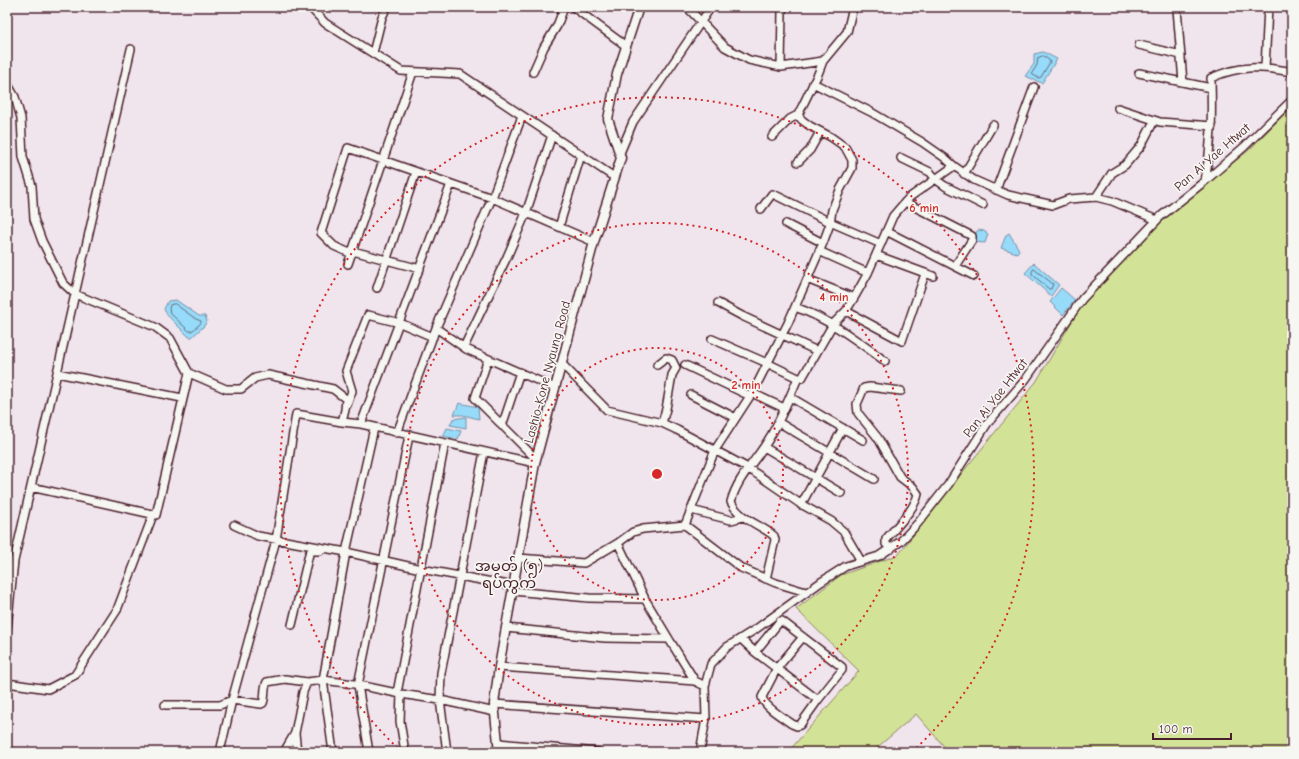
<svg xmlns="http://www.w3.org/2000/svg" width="1299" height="759" font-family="'Comic Neue','Noto Sans Myanmar',sans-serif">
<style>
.green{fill:#d2e397;stroke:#8e8161}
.water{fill:#96dbf9;stroke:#7890a7}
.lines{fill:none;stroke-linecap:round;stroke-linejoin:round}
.shore{stroke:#686a7d;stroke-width:1}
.minor-casing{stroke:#4a1f2b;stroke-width:10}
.major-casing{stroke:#4a1f2b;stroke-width:11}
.minor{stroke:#f6f6f2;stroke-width:7}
.major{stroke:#f6f6f2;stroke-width:8}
.ring{fill:none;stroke:#d62828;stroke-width:2;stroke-dasharray:2 4}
.labels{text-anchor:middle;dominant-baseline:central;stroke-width:3.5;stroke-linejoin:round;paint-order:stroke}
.street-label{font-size:13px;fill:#4a1f2b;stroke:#f6f6f2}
.quarter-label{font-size:15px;fill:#4a1f2b;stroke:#f6f6f2}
.centre{fill:#d62828;stroke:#f6f6f2;stroke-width:2}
.ring-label{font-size:12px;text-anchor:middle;font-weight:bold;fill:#d62828;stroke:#f6f6f2;stroke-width:3.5;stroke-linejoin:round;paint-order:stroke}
</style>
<rect width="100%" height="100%" fill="#f0e4ed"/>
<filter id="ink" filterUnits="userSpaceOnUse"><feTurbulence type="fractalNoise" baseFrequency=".025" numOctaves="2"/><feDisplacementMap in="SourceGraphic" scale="8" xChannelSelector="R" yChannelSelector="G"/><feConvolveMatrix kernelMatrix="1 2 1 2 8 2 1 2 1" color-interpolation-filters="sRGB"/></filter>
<g filter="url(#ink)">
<path class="green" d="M1292,106v646h-343l-33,-38 -44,38h-84l71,-81 -63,-62 45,-34 57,-20 68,-87 70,-86 48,-81 74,-78 91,-73z"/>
<path class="water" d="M1043,52l14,7 -15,24 -17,-7 9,-12v-10z
M978,230l6,1 4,3 -3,9 -11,-1v-7z
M1009,233l9,15 1,2 -2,3 -16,-5 5,-13z
M1034,263l25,22 -8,11 -26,-23z
M1061,288l14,12 -12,15 -13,-13z
M176,300l23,16h6l2,5 -3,5 -12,11h-3l-22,-22 -3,-6 4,-8z
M459,403l19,4 1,12 -16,-4h-9z
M466,417v11l-16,-3 3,-6z
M447,428l14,3 -3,8 -15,-3z"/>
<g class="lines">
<path class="shore" d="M1043,56l6,4 1,2 -9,15 -2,1 -6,-3 -1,-2 5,-8 1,-7z
M1034,269l19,15 -2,5h-2l-17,-15v-2z
M175,304l21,15 5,2v2l-9,8h-3l-19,-18 -1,-4 1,-4z"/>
<g class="minor-casing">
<path id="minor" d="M310,7l15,16 76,48 59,3 154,103
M573,7l53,39
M687,7l38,40 24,13 32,7 42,-6 24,-29 6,-25
M1177,9l6,73
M1139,45l42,10
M373,53l9,-36 5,-10
M781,67l1,-56
M1265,68l3,-61
M533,72l11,-25 13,-21 6,-16v-3
M1139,73l72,15
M7,83l8,14 6,21 2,39 9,29 2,33 8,22 21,42 12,11 80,33 15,11 19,35 37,16h15l14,-11 13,-3 65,14 13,10 -1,11 -3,12 19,2 174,39
M813,83l58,29 51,30 23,16 9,8 20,14 34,15 45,10 16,-6 27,-2 16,4 45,19
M1118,108l42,14 52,4
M772,137l18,-18 8,-4
M620,153l13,-31 78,-115
M901,158l29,14 6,7
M798,162l12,-12 10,-18
M954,166l-44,31 -5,5 67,34v4l-17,26
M964,174l29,-49
M935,179l10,7 38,19
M1205,181c7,-37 7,-65 6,-103 29,-13 51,-12 81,-6
M996,190l38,-103
M1096,197l16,-24 13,-8 16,-19 13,-25
M761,209l11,-15 3,1 55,27 51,22
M786,224l37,19
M559,227l22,-72
M886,231l88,45
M353,251l67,18
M819,251l49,22
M352,254l-18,-8 -13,-13 27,-85 144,50 102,44
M876,255l57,21
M348,264l65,-192
M807,279l47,19
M377,288l39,-116
M718,303l24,13 75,35
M795,307c34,12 61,33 90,54
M846,311l56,30 23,-67
M436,328l30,21 89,39
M712,339l55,24 31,15h4l31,-54 13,-13 8,-13 14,-25 25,-57 12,-14
M464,347l43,-90 19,-44 26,-78
M488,359l-13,39 61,61
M562,364l45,46 55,13 15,7 71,38 51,35 32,18 13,11 17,29
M657,365l9,-7 6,2 4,8 -4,7 -6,34 -4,14
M685,365l65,31
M57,373l125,25
M752,393l32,15
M691,395l45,23
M790,397l73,43
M347,405l5,-14 -6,-20 22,-56 32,8 33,14
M778,422l96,57
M361,424l90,-240
M502,426l18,-54
M397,433l39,-105 56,-130 30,-82
M764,447l77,46
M31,487l125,28 33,-142
M801,505l42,-77
M691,510l40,10 12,-3
M234,525l24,11 88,16 75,17 93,17
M685,525l56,43 35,15 30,9
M618,543l15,-11 10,-3 42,-4 30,-75 39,-60 34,-67 35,-80 7,-19 2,-14 8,-20 12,-22v-8l-7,-13 -14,-10 -21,-11 -8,-6 -4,-5 20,-41 5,-13
M891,549l-5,-5v-5c10,-12 29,-30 32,-45l-5,-7 -13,-10 -22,-39 -20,-25 -1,-9 7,-16 6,-1 31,4
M518,558l66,5 34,-20 27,56 24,40 26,42 10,5
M766,579l9,-39 -1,-4c-14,-12 -34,-16 -43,-34 6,-25 27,-43 39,-65 11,-18 19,-39 28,-59
M513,591l76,7 56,1
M292,625l17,-71 2,-3h9
M7,628l7,-67 117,-512
M506,628l99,10 64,1
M741,639l14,13 63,48
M755,652l25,-31h2l60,46v3l-24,30 -18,25 -3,1 -5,-2c-8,-6 -28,-17 -30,-27l15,-29 26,-31
M499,667l196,14
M7,683l41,6 27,-14 42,-65 36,-95
M397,693l48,-250
M401,694l-1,27 5,31
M494,704l212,15
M165,705h55l12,-5 29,4 2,-1c3,-7 0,-14 4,-21l18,-3 22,3 16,-2 31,4 47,10 39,6 55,12
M498,743l100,9
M220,752l12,-52 44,-160 20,-126 46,8
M284,752l11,-19
M297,752l-2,-19 8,-41 4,-10
M333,752l-10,-72 23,-128 28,-124
M369,752l-11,-67 51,-249
M447,752l-7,-52 1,-27 43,-221
M700,752l6,-33 -1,-33 6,-22 16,-17 29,-18 65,-47 25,-16 33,-10 22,-15 17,-18 30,-38 39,-61 39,-45 56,-80 78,-82 45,-36 39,-34 48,-47"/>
</g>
<g class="major-casing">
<path id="major" d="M499,752l-5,-48 5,-37 36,-204 59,-221 27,-84 -13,-39 9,-45 22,-67"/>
</g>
<use href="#minor" class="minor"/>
<use href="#major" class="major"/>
</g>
</g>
<g class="ring">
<circle cx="657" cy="474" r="126"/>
<circle cx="657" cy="474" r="251"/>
<path d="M402 752A377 377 0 1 1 912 752"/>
</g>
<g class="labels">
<g class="street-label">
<text transform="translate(1212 157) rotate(-41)">Pan Ai Yae Htwat</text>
<text transform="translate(547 372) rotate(-75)">Lashio-Kone Nyaung Road</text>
<text transform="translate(995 398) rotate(-52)">Pan Ai Yae Htwat</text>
</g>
<g class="quarter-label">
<text x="509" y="566">အမှတ် (၅)<tspan x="509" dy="17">ရပ်ကွက်</tspan></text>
</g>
</g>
<circle cx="657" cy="474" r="6" class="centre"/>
<g class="ring-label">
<text x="924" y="212">6 min</text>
<text x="834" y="301">4 min</text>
<text x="746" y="389">2 min</text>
</g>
<rect width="1299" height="759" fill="none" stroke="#f6f6f2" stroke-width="24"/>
<rect x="12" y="12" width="1275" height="735" fill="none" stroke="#4a1f2b" stroke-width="1.5" filter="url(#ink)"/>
<path d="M1153 733v6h78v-6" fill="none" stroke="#4a1f2b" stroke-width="2"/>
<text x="1159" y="733" font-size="12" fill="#4a1f2b" stroke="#f6f6f2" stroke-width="3" paint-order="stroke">100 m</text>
</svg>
